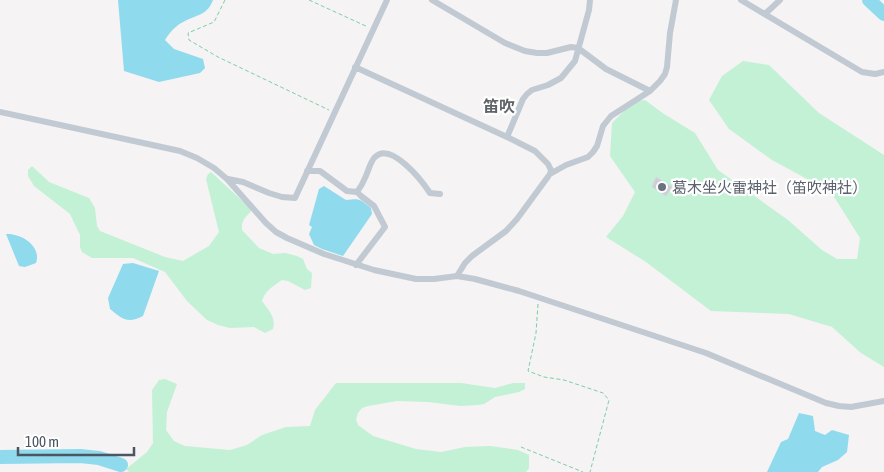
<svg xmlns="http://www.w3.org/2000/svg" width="884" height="472" font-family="'Asap Condensed','Noto Sans JP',sans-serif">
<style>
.green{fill:#c3f1d5}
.water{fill:#90daee}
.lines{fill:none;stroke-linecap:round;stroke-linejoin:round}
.river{stroke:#90daee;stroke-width:14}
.building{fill:#cdcfd5;stroke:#d7d9de}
.path{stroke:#7ad0a6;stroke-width:1;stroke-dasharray:4 2.5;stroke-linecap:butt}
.street{stroke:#c1cad2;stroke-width:6}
.worship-dot{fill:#6b7280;stroke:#fff;stroke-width:2}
.labels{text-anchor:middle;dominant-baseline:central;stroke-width:4.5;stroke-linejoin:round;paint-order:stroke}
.worship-label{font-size:15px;fill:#5b616d;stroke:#fff;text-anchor:start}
.neighbourhood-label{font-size:16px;font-weight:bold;fill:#5f6368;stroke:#fff}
</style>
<rect width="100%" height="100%" fill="#f5f3f3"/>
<path class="green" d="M743,61l26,4 50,48 65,42v212l-23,-14 -29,-26 -43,-13 -78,-3 -65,-49 -40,-25 17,-21 12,-24 -25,-36 2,-33 22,-22 11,-1 19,14 31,19 23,37 70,50 34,30 15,9h20l3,-21 -29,-46 -59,-32 -43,-31 -20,-29 13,-24z
M32,166l17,16 40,16 6,10 2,18 3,5 65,26 18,4 26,-15 10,-14 -13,-53 2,-5 3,-2 41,38 -8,9 -2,5v6l17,18 14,6 12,-1 12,3 6,3 4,10 5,4 -1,15 -6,2 -17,-9 -6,-1c-9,6 -17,11 -20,21 7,10 14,16 11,28l-8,4 -11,-6 -24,1 -12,-3 -11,-5 -20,-19 -22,-29 -32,-14h-41l-10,-6 -2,-5v-12l-10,-21 -36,-28 -6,-10v-6z
M165,379l12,5 -10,28 -1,18 8,11 11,5 45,4 17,-5 15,-10 24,-8 24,-1 5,-16 21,-27h125l34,5 18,-5h12v6l-6,3 -24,5 -11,7 -6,1 -17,1 -33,-4 -31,-1 -29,5 -6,2 -4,5 -2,6 2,6 15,11 43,13 25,3 24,-5 25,-1 28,4 11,5v13l-3,4h-397l-3,-3 21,-17 6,-9 -1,-53 7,-10z"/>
<path class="water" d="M118,0h95c-6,15 -14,14 -28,21 -9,4 -15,11 -20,19l9,9 29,10 2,9 -5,5 -41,9 -35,-11z
M324,186l22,14c14,-2 14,-1 25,8l1,6 -29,42 -21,-7 -8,-4 -5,-11 3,-7 -3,-2 10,-36z
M6,234c15,-1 36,12 30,29l-11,4 -6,-1z
M133,263l26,8 -16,45c-15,8 -21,3 -33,-7l-2,-11 15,-34z
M799,413l14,3 2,15 10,4 7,-5 17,5 -2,17 -9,8 -16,7 -4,5h-51l14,-30 7,-3z"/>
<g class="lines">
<path class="river" d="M869,0l15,14
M0,457l80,-1 19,2 22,7"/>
</g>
<path class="building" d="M656,177l16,10 -6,9 -14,-9z"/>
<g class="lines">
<path class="path" d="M225,0l-11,22 -26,11 1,7 29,17 111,53
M309,0l59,27
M538,304l-2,29 -8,38 16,6 20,3 39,13 6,7 -19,72
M521,447l62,25"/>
<path class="street" d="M432,0l73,43 20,8 12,2h10l24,-6 7,1 28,21 44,22
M741,0l121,72 13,2 9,-2
M765,14l15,-14
M355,67l152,70 28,14 13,13 3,6 -1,4
M0,112l180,39 17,7 17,10 13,11 39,44 10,9 11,6 37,16 50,16 42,9h18l23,-3 18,3 44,12 187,62 120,50 13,3 12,1 33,-6
M507,137l16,-38 4,-5 5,-4 16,-5 13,-7 14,-17 14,-51 1,-10
M307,171h13l27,20 10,1c3,-4 6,-9 8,-14 3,-6 5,-16 10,-21 16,-16 47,24 55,36l10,1
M228,179l15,3 26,11 13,4 13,1 92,-198
M356,265l29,-38 -11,-21 -13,-10 -4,-4
M457,276l8,-13 7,-7 34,-25 11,-12 33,-45 16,-9 22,-8 5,-5 4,-6 6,-20 8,-10 39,-25 10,-10 5,-7 2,-7 3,-34 6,-33"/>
</g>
<circle class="worship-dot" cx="662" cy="187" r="5"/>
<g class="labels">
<g class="worship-label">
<text x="672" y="187">葛木坐火雷神社（笛吹神社）</text>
</g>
<g class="neighbourhood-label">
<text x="499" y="106">笛吹</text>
</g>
</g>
<path d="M18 447v8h116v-8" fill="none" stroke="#4a5661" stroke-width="2.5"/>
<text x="25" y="447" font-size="15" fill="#4a5661" stroke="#ffffff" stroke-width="4" paint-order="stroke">100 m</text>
</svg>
